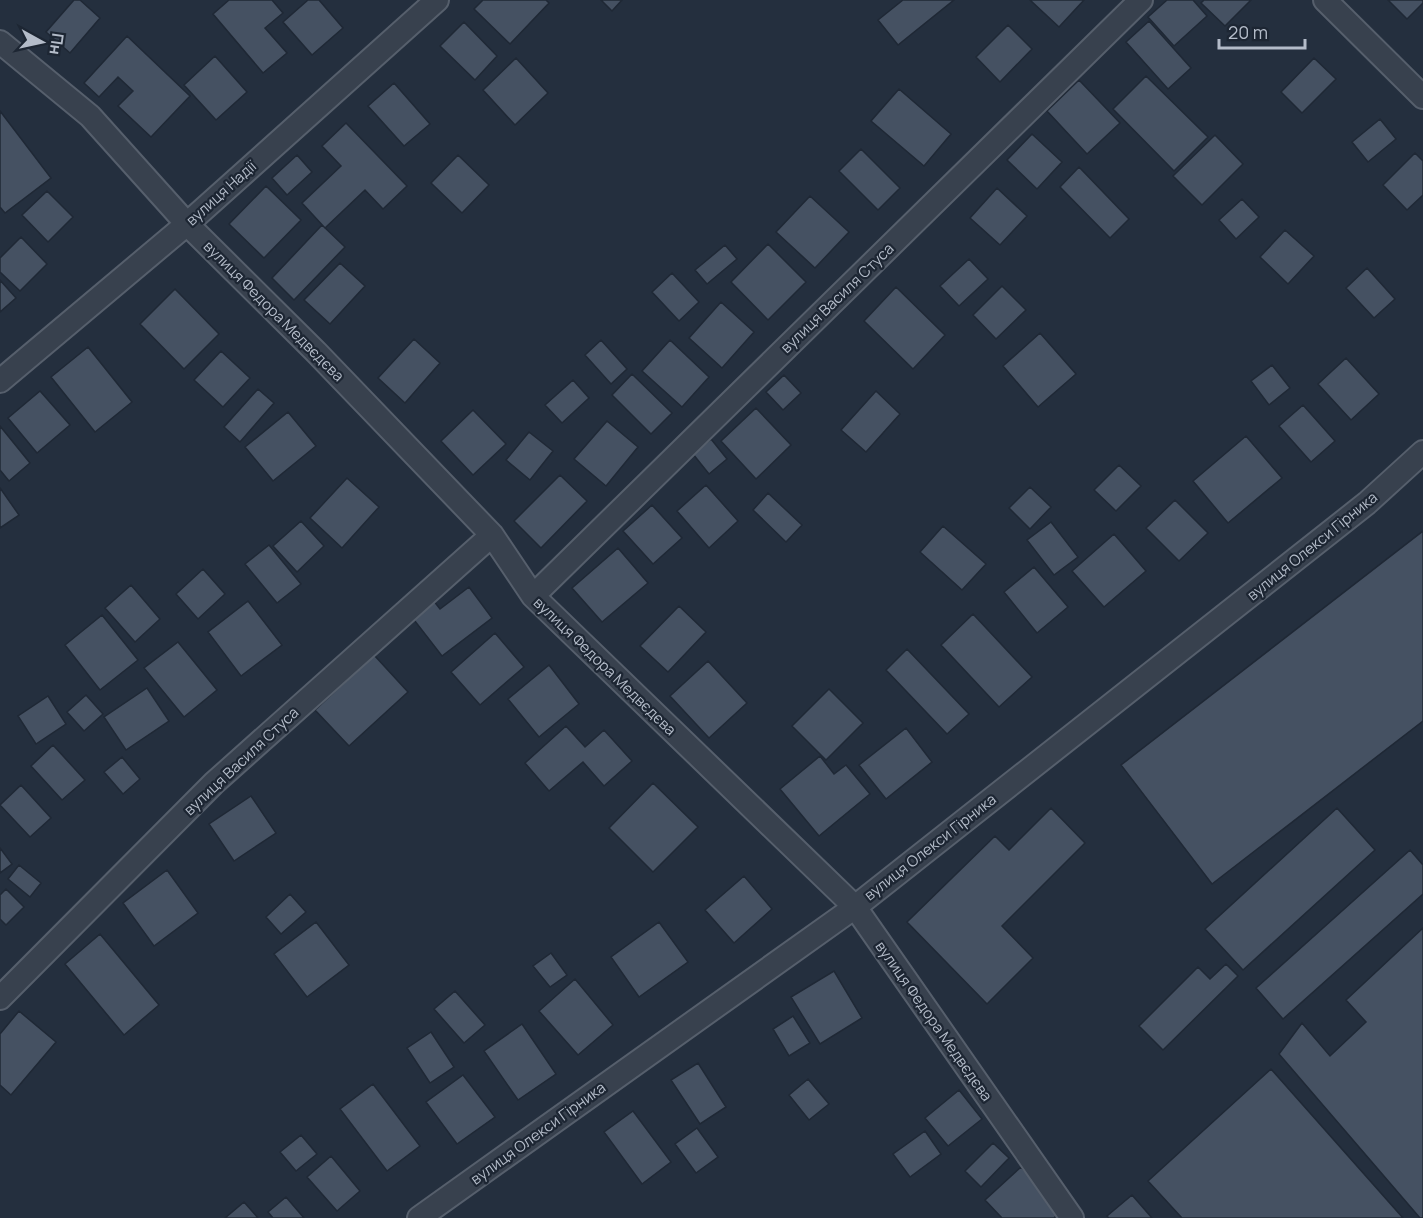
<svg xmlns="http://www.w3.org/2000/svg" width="1423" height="1218" font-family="Manrope,sans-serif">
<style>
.building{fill:#455162;stroke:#1f2835;stroke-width:1.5}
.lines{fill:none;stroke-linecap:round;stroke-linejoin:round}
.minor-casing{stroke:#565f6c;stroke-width:26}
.minor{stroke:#38414e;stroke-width:22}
.labels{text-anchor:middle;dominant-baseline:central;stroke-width:4.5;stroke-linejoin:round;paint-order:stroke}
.street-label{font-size:15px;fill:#b4bcc9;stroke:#1d2633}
</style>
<rect width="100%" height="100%" fill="#242f3e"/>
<path class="building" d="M74,0h6l20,18 -30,35 -24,-21z
M229,0h43l11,13 -18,15 22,25 -24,20 -50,-59z
M308,0h11l24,28 -31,27 -29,-33z
M483,0h63l3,3 -39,41 -36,-35z
M601,0h21l-10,11z
M903,0h51l-56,45 -20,-25z
M1030,0h54l-25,27z
M1167,0h26l14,16 -33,30 -26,-29z
M1204,0h47l-26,26 -24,-23z
M1388,0h35v3l-16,16z
M1149,21l42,47 -23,21 -42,-47z
M464,22l33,34 -22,24 -35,-34z
M1008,25l24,24 -32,33 -24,-25z
M127,36l63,60 -39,41 -33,-31 15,-15 -15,-14 -19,20 -15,-14z
M215,56l32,36 -31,28 -32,-35z
M516,58l32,35 -33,32 -32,-35z
M1314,58l22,21 -34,34 -21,-21z
M1146,76l62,61 -34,34 -61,-62z
M1079,80l41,43 -33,31 -40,-43z
M394,83l36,41 -26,22 -36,-40z
M899,89l52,45 -27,32 -53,-45z
M0,111l51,67 -46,35 -5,-6z
M1380,119l16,20 -28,23 -16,-20z
M346,123l61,63 -24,23 -18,-19 -40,38 -23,-25 39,-37 -19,-20z
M1032,134l30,28 -25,27 -30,-29z
M1215,135l28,29 -41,41 -29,-29z
M861,149l39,39 -22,22 -39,-39z
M1415,153l8,8v34l-16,15 -24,-25z
M297,155l15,17 -25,23 -15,-17z
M458,155l31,30 -27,28 -31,-30z
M1079,167l50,52 -19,19 -50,-51z
M266,186l35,34 -37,38 -35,-34z
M997,188l30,28 -27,29 -30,-27z
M47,191l26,26 -25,25 -26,-27z
M810,196l39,36 -34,36 -39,-36z
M1242,199l17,18 -23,22 -17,-19z
M322,225l23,22 -51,53 -22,-22z
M1285,230l29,26 -26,28 -28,-27z
M21,237l26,27 -27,27 -20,-19v-14z
M768,244l38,38 -38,38 -37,-38z
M725,245l12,14 -30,25 -12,-14z
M969,259l19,20 -29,27 -19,-20z
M340,263l25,23 -35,38 -26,-24z
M1367,268l28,31 -21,19 -28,-30z
M672,273l27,29 -20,19 -27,-29z
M0,280l16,18 -16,14z
M1002,286l24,24 -30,29 -23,-24z
M896,287l49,48 -32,34 -49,-48z
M175,289l44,45 -35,35 -44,-45z
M721,302l33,30 -32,36 -33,-30z
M1040,333l36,41 -38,33 -35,-41z
M414,339l26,24 -35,40 -27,-25z
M601,340l26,29 -16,15 -26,-29z
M670,340l39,37 -27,30 -40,-36z
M88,347l44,55 -37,30 -44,-55z
M221,351l29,27 -27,29 -29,-27z
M1346,358l33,36 -28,26 -33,-36z
M1272,365l18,23 -21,17 -18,-24z
M632,374l40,39 -21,21 -39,-39z
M784,375l17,18 -18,17 -17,-18z
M573,380l16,18 -27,25 -17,-18z
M258,389l16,14 -34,39 -16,-15z
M40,391l30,34 -33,28 -29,-35z
M876,391l24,23 -34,38 -25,-22z
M1303,405l32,36 -24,21 -32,-36z
M756,408l35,37 -35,34 -35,-38z
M473,410l33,34 -33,31 -32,-34z
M288,412l28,34 -43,35 -28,-34z
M607,421l31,26 -32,39 -32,-27z
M0,426l30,37 -21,18 -9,-11z
M529,432l24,19 -23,29 -24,-20z
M1246,436l36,42 -54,45 -35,-42z
M711,439l16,20 -18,15 -16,-20z
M1119,465l22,21 -25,25 -22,-21z
M560,475l27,26 -46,47 -27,-27z
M347,478l32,29 -37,41 -32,-30z
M706,485l32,36 -29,27 -32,-37z
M1030,487l21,20 -21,22 -21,-21z
M0,488l19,27 -19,13z
M768,493l34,32 -16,17 -33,-32z
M1175,500l33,33 -29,28 -33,-33z
M652,505l30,33 -29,26 -30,-33z
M301,521l23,25 -27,26 -24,-26z
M1051,522l27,35 -24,18 -27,-35z
M943,526l43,38 -24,26 -42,-38z
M1423,531v190l-211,163 -91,-119z
M1114,534l32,37 -42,36 -32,-36z
M269,545l32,39 -24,19 -32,-39z
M618,548l30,35 -46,39 -30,-34z
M1034,567l34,40 -31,26 -33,-41z
M203,569l22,25 -27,25 -22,-25z
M131,585l29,34 -25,23 -30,-34z
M469,587l23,31 -50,38 -31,-40 22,-16 7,9z
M248,601l34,44 -41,31 -33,-44z
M679,606l27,26 -38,40 -28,-26z
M973,614l59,63 -33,30 -58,-62z
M102,615l36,45 -38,30 -35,-45z
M495,633l29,34 -44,38 -29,-33z
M178,642l39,48 -33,27 -40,-49z
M907,649l62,65 -22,20 -61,-64z
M374,655l34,37 -59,54 -34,-36z
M708,661l39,42 -38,35 -39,-42z
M549,665l30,39 -40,33 -31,-38z
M147,688l22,33 -43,29 -22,-33z
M829,689l34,34 -37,37 -34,-34z
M86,695l17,19 -19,17 -17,-19z
M48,696l18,28 -30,20 -18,-28z
M566,726l19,21 19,-17 28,31 -28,25 -21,-24 -34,29 -24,-28z
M906,728l26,34 -46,37 -27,-34z
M53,745l32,35 -23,20 -31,-34z
M820,756l14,18 12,-9 24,29 -51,42 -39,-47z
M122,757l18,22 -17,15 -19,-22z
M653,783l45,44 -45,45 -44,-44z
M21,785l30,33 -21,19 -30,-32z
M251,796l25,37 -42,28 -25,-37z
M1051,808l34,35 -83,83 31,32 -46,46 -80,-82 88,-86 14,14z
M1337,808l38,42 -132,120 -38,-41z
M0,848l12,16 -12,9z
M1410,850l13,15v29l-140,125 -27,-31z
M19,865l22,18 -11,14 -22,-18z
M167,870l31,43 -44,33 -31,-43z
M744,876l28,33 -38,34 -29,-33z
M6,889l18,18 -18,18 -6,-6v-24z
M290,894l16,18 -25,22 -15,-17z
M316,922l33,43 -42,32 -33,-43z
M659,922l29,40 -49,35 -28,-40z
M1423,928v290h-3l-141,-164 23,-31 28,33 36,-34 -20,-22z
M100,934l59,71 -35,30 -59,-71z
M551,953l16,22 -17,12 -17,-21z
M1226,964l12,12 -75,74 -24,-24 59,-59 12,12z
M834,971l28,47 -42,26 -29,-47z
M575,979l38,46 -35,30 -39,-44z
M455,991l30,34 -21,18 -30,-34z
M19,1011l37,31 -45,53 -11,-10v-51z
M793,1016l17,27 -21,13 -16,-27z
M522,1024l34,50 -38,26 -34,-49z
M431,1032l23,35 -24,16 -23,-35z
M698,1063l28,44 -26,17 -29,-44z
M1271,1069l132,149h-221l-34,-37z
M463,1075l32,42 -38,27 -31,-42z
M808,1079l21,25 -20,16 -20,-25z
M373,1084l47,62 -33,25 -47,-62z
M959,1090l23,29 -34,27 -23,-28z
M633,1111l38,51 -29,22 -38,-52z
M697,1128l21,29 -22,16 -21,-29z
M925,1131l16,23 -31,23 -17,-23z
M301,1135l16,19 -21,17 -16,-19z
M993,1143l16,15 -28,29 -16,-16z
M331,1156l29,35 -23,20 -30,-34z
M1021,1167l41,43 -8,8h-52l-17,-18z
M1132,1195l20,23h-43l-2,-2z
M286,1197l18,21h-31l-5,-6z
M244,1202l14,16h-33z"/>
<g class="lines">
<g class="minor-casing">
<path id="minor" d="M1325,0l98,97
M0,42l90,74 97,108 129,128 176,183 41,61 322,311 217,311
M0,381l187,-157 250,-224
M533,596l608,-596
M0,998l214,-215 278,-248
M419,1218l436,-311 512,-404 56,-51"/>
</g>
<use href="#minor" class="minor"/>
</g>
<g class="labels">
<g class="street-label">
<text transform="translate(221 193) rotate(-42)">вулиця Надії</text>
<text transform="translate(837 298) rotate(-44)">вулиця Василя Стуса</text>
<text transform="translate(274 311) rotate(45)">вулиця Федора Медвєдєва</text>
<text transform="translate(1312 546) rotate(-39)">вулиця Олекси Гірника</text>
<text transform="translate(605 666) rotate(44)">вулиця Федора Медвєдєва</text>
<text transform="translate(241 761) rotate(-43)">вулиця Василя Стуса</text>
<text transform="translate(930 847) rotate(-38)">вулиця Олекси Гірника</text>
<text transform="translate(934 1021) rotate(55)">вулиця Федора Медвєдєва</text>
<text transform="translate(538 1133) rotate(-36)">вулиця Олекси Гірника</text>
</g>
</g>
<g transform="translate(42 42) rotate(98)" stroke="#1d2633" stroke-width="4.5" paint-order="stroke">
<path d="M0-4.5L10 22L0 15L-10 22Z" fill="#b4bcc9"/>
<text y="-9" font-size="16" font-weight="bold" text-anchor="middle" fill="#b4bcc9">Пн</text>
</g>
<path d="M1219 39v9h86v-9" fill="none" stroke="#b4bcc9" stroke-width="3"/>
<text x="1228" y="39" font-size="18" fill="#b4bcc9" stroke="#1d2633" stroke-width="4.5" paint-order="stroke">20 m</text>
</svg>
